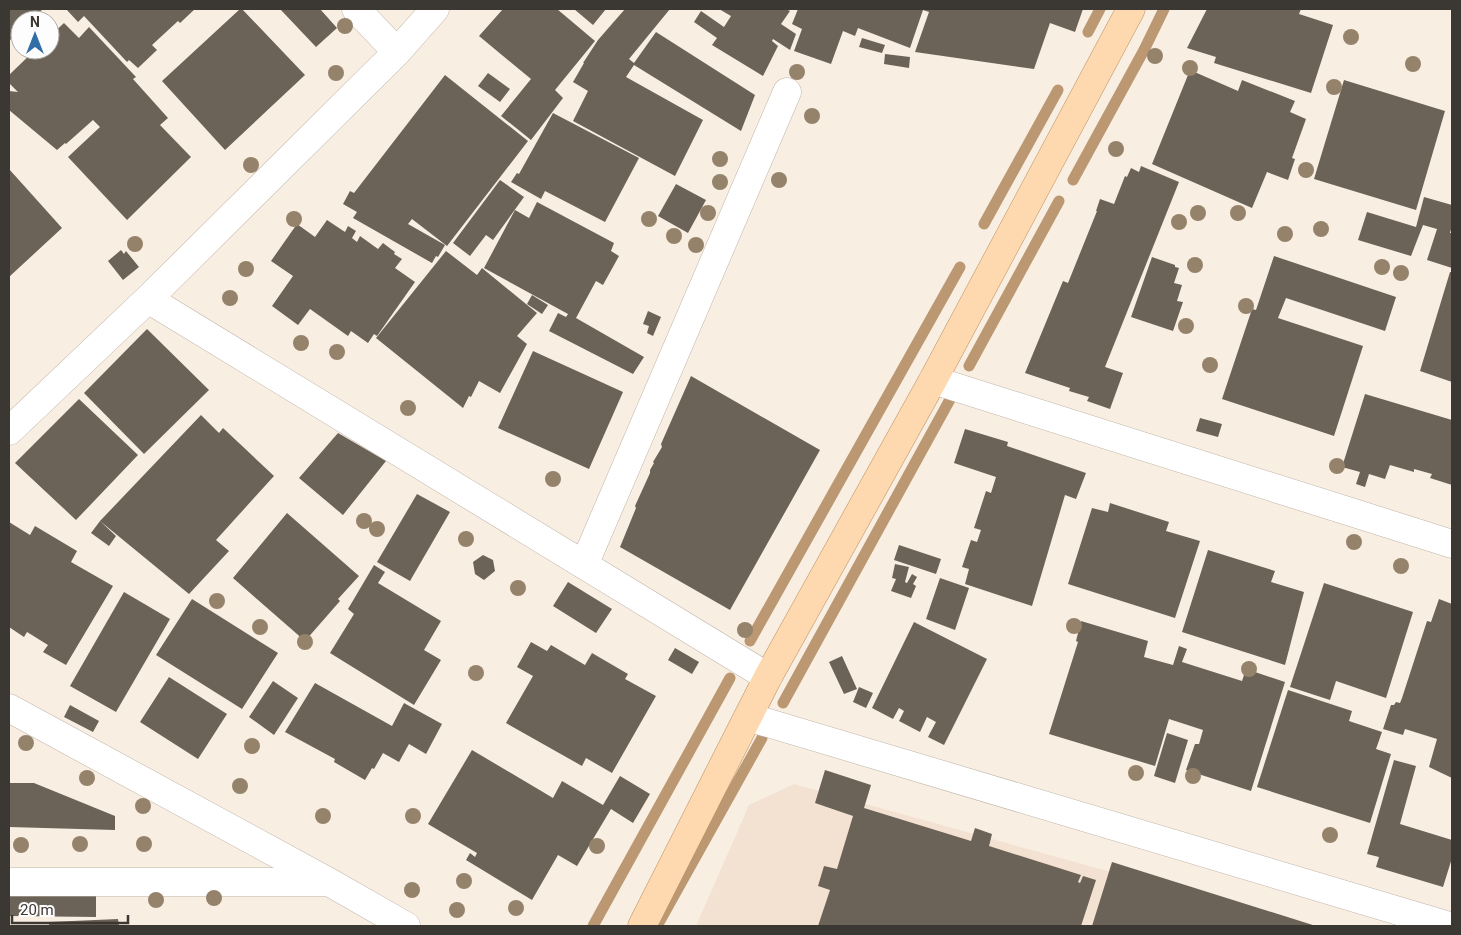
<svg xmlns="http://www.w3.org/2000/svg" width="1461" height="935" font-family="Roboto,sans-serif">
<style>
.built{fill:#f3e2d1}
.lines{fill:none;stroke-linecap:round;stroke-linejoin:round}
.stream{stroke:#bc9872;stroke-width:11}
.building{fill:#6c6358}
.minor-casing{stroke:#c0b5aa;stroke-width:29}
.major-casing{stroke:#ba9061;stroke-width:29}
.minor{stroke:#fff;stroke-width:28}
.major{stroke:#fed9af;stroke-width:28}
.tree{fill:#95826b}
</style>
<rect width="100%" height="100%" fill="#f9eee2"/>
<path class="built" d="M794,784l511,142h-609l53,-121z"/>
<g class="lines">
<path class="stream" d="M1088,32l12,-23
M1073,180l71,-130 20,-41
M984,224l74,-134
M969,366l90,-165
M750,641l210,-374
M783,703l170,-309
M593,926l137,-248
M657,926l105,-188"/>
</g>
<path class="building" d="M9,9h34l-12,11h-11v11l-11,10z
M66,9h129l-15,14 -2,-2 -26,24 5,5 -19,18 -9,-8 -2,2 -43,-46 -6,6z
M240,9h2l63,66 -80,75 -63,-69z
M280,9h40l17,19 -21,19z
M503,9h54l38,32 -40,49 8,8 -32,42 -30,-24 30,-37 -52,-43z
M574,9h32l-13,16z
M625,9h45l-41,50 5,4 22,-31 99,63 -14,36 -107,-66 -8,12 77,43 -28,56 -102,-55 15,-30 -15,-9 11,-19h-1l15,-23z
M719,9h67l4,2 -9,13 15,10 -6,16 -17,-11 -1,2 6,5 -15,30 -51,-31 5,-7 -23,-16 7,-11 23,16 7,-11z
M798,9h285l-8,23 -25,-9 -16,46 -119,-17 14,-40 -6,-2 -13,38 -52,-20 -3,8 -12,-5 -12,33 -37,-13 8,-22 -10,-5z
M1207,9h94l-2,5 34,11 -22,68 -97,-30 2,-6 -29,-9z
M64,23l15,15 10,-11 47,50 -3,2 35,39 -8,7 31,32 -64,63 -59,-63 32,-30 -7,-7 -27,24 -1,-1 -8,7 -48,-40v-19l9,1 -9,-9v-8l26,-25h15v-14z
M862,38l23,7 -3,8 -23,-6z
M885,54l25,3 -1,11 -25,-4z
M1190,70l48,21 4,-11 53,21 -5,11 16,7 -14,39 3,1 -7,21 -21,-8 -15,36 -100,-44z
M488,73l22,16 -10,13 -22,-16z
M445,75l83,66 -81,105 -35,-27 -4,5 37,21 -7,12 -2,-1 -4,7 -79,-45 4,-6 -14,-8 7,-13 4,2z
M1344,80l101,31 -29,99 -102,-31z
M553,113l86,45 -34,64 -60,-31 -4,8 -30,-17 6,-9 2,1z
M1141,166l38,16 -74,185 18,6 -13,36 -23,-8 2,-4 -20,-6 1,-3 -45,-15 38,-92 5,2 29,-72h-1l4,-12 14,5 11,-28 2,1 4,-9 8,4z
M9,169l53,59 -53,49z
M500,180l24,17 -31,43 -7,-5 -16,21 -17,-13z
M676,184l30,16 -18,33 -30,-17z
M1424,197l28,8v21l-2,7h2v35l-25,-8 10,-31 -14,-4 -12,31 -53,-16 9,-28 49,15z
M537,202l77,41 -3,8 8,5 -16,29 -7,-4 -20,37 68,39 -11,17 -84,-43 9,-18 8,4 2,-3 -84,-46 31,-58 14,8z
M327,220l18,12 3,-6 8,5 -4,7 5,4 3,-6 18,13 5,-6 12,9 -1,2 8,5 -7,9 20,14 -38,54 -3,-2 -6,9 -17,-12 -3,5 -38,-27 -12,16 -26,-19 21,-30 -22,-15 26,-37 18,13z
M121,250l3,4 2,-3 13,16 -16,13 -15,-19z
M446,251l31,24 5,-7 55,45 -20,23 10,8 -27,49 -21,-12 -8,16 -2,-1 -6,12 -87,-70z
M1274,256l122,41 -11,34 -99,-33 -8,20 85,28 -29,90 -112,-37 30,-90 4,1z
M1152,257l23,8v2l4,1 -5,15 8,2 -5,16 6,1 -10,29 -42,-14z
M1450,272h2v110l-32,-11z
M532,295l16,10 -6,9 -15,-10z
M648,311l13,6 -8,19 -6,-3 2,-7 -6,-2z
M147,329l62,61 -65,64 -60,-61z
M533,351l90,41 -34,77 -91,-41z
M691,376l129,74 -90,160 -110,-63 16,-39 -1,-2 15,-33v-3l4,-7 -1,-1 9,-15 -1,-3z
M1365,394l87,26v65l-22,-7 2,-4 -18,-5v3l-24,-7 -5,14 -16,-5 -4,13 -9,-3 4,-12 -18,-5z
M79,399l59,56 -62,65 -61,-57z
M201,415l18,18 4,-5 51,48 -58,64 13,11 -40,43 -89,-73z
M1200,418l22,6 -4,13 -22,-6z
M965,429l43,13 -1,4 79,27 -10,26 -11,-4 -33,111 -67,-22 4,-15 -7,-2 9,-27 6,2 4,-12 -7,-2 12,-37 5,2 5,-16 -42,-14z
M338,433l48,28 -43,54 -44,-37z
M417,494l33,18 -40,69 -33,-19z
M1110,503l59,19 -3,9 34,10 -25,77 -107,-34 24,-76 16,4z
M287,513l72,63 -21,23 2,2 -35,40 -72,-63z
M100,521l16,15 -7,10 -18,-13z
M9,522l21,13 5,-9 42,25 -6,11 42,24 -47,79 -23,-13 5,-7 -21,-13 -3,5 -15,-10z
M899,545l42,14 -5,15 -42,-14z
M1208,550l67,21 -4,11 33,10 -19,73 -103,-33z
M483,555l10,5 2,11 -11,9 -9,-6 -2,-12z
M895,564l14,3 -4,15 2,1 5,-9 5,3 -4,7 3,2 -5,12 -20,-7 5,-12 -4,-1z
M374,565l11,7 -7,11 63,38 -17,29 17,10 -27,45 -84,-52 24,-39 -6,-5z
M940,578l29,10 -14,42 -29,-11z
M568,582l44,27 -16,24 -43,-27z
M1324,583l89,29 -27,86 -50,-17 -6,19 -40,-13z
M124,592l46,27 -54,93 -46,-26z
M192,599l86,54 -36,56 -86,-54z
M1439,599l13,5v174l-23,-11 8,-28 -32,-10 -2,6 -20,-6 8,-24h3l2,-3 4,1 2,-5 25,-77 4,1z
M1081,621l67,20 -4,16 29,8 6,-19 8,3 -5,13 60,19 4,-12 39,13 -34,109 -65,-21 9,-26h4l4,-14 -34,-11 -14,47 -106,-32 29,-92 -2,-1z
M914,622l73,37 -43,86 -16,-8 8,-15 -9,-5 -7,15 -21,-11 5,-10 -5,-3 -6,11 -21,-11z
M531,642l16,9 4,-6 34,20 7,-12 36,21 -3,5 31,17 -44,77 -26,-15 -4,8 -76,-43 27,-47 -16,-9z
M675,648l24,14 -7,12 -24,-14z
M842,656l15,33 -13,5 -15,-32z
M169,677l58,37 -29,45 -58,-37z
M273,681l25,17 -24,37 -25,-18z
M315,683l77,43 12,-23 38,21 -16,30 -17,-10 -10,18 -16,-9 -9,16 -2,-1 -7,12 -31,-18 1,-3 -50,-27z
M859,687l14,6 -7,15 -13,-6z
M1288,690l64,21 -3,10 33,11 -6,17 15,5 -21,69 -113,-36z
M70,705l29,16 -6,11 -29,-15z
M1167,733l21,7 -13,43 -21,-7z
M472,750l81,48 9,-17 41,24 17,-29 30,18 -17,29 -22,-14 -34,57 -19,-11 -26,45 -66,-40 4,-7 5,4 2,-4 -49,-29z
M1394,760l22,6 -16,58 52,16v18l-9,29 -67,-20 3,-10 -12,-3z
M825,770l46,15 -7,23 107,33 4,-13 17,6 -3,12 92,29 -3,7 2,1 3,-7 13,4 -15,46h-263l12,-36 -12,-4 6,-20 13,3 16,-53 -38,-13z
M9,783h25l81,33v14l-106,-3z
M1112,862l204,64h-224z
M10,885h86v32l-86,-1z
M118,919l1,7h-70v-4z"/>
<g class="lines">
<g class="minor-casing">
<path id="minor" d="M356,9l41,43
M148,299l620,378
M933,380l519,164
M9,431l139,-132 249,-247 38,-43
M584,565l203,-473
M9,708l320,174 77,44
M748,717l701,209
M9,882h318"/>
</g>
<g class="major-casing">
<path id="major" d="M642,926l126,-249 165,-297 198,-371"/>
</g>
<use href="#minor" class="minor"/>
<use href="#major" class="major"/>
</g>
<g class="tree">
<circle cx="345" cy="26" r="8"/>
<circle cx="1351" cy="37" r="8"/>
<circle cx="1155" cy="56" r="8"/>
<circle cx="1413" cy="64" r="8"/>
<circle cx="1190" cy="68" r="8"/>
<circle cx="797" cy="72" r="8"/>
<circle cx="336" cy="73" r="8"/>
<circle cx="1334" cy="87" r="8"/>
<circle cx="812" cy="116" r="8"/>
<circle cx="1116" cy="149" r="8"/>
<circle cx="720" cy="159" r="8"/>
<circle cx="251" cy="165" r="8"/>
<circle cx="1306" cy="170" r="8"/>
<circle cx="779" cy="180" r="8"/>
<circle cx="720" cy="182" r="8"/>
<circle cx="708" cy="213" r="8"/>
<circle cx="1198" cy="213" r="8"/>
<circle cx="1238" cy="213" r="8"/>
<circle cx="294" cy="219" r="8"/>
<circle cx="649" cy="219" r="8"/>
<circle cx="1179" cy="222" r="8"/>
<circle cx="1321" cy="229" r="8"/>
<circle cx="1285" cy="234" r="8"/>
<circle cx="674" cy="236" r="8"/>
<circle cx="135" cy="244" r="8"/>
<circle cx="696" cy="245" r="8"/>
<circle cx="1195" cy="265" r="8"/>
<circle cx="1382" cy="267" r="8"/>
<circle cx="246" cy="269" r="8"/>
<circle cx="1401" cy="273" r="8"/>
<circle cx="230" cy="298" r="8"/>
<circle cx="1246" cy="306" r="8"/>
<circle cx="1186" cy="326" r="8"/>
<circle cx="301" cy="343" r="8"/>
<circle cx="337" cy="352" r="8"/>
<circle cx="1210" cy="365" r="8"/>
<circle cx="408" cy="408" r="8"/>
<circle cx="1337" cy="466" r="8"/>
<circle cx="553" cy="479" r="8"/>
<circle cx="364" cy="521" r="8"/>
<circle cx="377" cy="529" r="8"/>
<circle cx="466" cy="539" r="8"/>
<circle cx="1354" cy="542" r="8"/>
<circle cx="1401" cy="566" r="8"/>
<circle cx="518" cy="588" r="8"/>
<circle cx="217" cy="601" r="8"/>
<circle cx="1074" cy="626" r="8"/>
<circle cx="260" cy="627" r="8"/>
<circle cx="745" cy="630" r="8"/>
<circle cx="305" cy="642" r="8"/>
<circle cx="1249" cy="669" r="8"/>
<circle cx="476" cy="673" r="8"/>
<circle cx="26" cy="743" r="8"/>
<circle cx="252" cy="746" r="8"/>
<circle cx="1136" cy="773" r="8"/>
<circle cx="1193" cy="776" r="8"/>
<circle cx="87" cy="778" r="8"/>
<circle cx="240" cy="786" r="8"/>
<circle cx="143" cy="806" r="8"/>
<circle cx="323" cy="816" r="8"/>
<circle cx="413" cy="816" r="8"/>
<circle cx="1330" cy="835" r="8"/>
<circle cx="80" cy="844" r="8"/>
<circle cx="144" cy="844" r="8"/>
<circle cx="21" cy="845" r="8"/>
<circle cx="597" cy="846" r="8"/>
<circle cx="464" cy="881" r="8"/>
<circle cx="412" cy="890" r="8"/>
<circle cx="214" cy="898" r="8"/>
<circle cx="156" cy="900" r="8"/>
<circle cx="516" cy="908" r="8"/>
<circle cx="457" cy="910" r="8"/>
</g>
<rect width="1461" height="935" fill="none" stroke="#3b3732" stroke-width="20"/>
<g transform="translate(35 35)"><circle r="24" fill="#fdfdfd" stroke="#afaeac"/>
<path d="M0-4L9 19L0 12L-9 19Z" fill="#316ea6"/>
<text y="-8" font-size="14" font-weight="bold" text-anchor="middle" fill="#3b3732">N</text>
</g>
<path d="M12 915v8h116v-8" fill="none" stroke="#3b3732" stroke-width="2.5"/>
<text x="20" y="915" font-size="15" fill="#3b3732" stroke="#fdfdfd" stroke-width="4" paint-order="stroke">20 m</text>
</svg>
